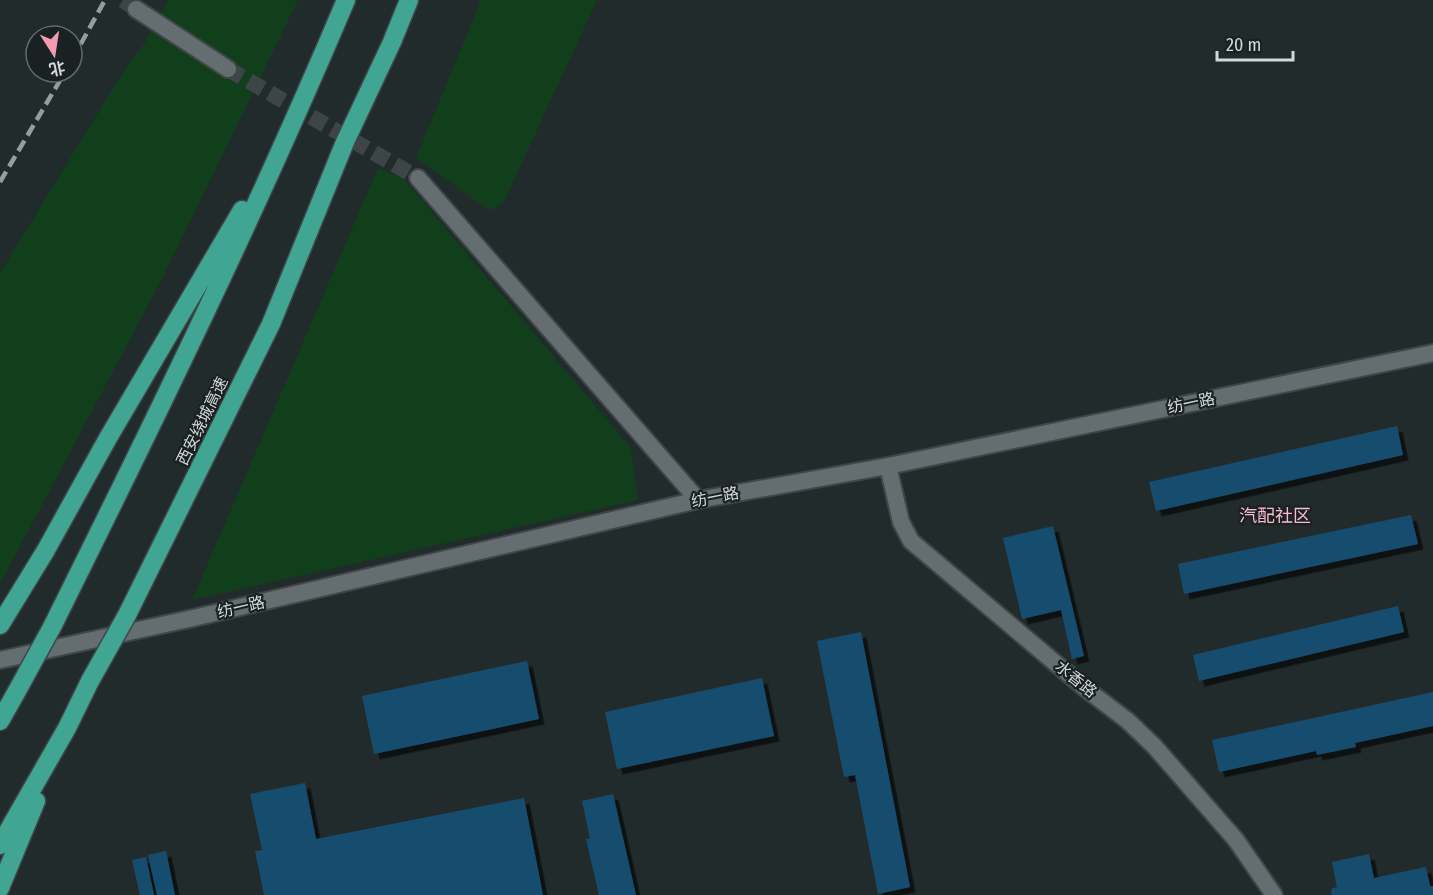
<svg xmlns="http://www.w3.org/2000/svg" width="1433" height="895" font-family="'Fira Sans Condensed','Noto Sans SC',sans-serif">
<style>
.green{fill:#113e1b}
.building{fill:#184d6e;filter:url(#shadow)}
.lines{fill:none;stroke-linecap:round;stroke-linejoin:round}
.tertiary-tunnel{stroke:#3d4546;stroke-width:16;stroke-dasharray:16 8;stroke-linecap:butt}
.tertiary-casing{stroke:#3f4648;stroke-width:20}
.motorway-casing{stroke:#3f4648;stroke-width:21}
.tertiary{stroke:#646d6f;stroke-width:16}
.motorway{stroke:#40a592;stroke-width:18}
.rail{stroke:#969d9e;stroke-width:4.5;stroke-dasharray:12 6;stroke-linecap:butt}
.motorway-bridge-casing{stroke:#3f4648;stroke-width:21;stroke-linecap:butt}
.motorway-bridge{stroke:#40a592;stroke-width:18}
.labels{text-anchor:middle;dominant-baseline:central;stroke-width:4.5;stroke-linejoin:round;paint-order:stroke}
.street-label{font-size:16px;fill:#d3d8d9;stroke:#192122}
.neighbourhood-label{font-size:18px;fill:#fbb9c9;stroke:#192122}
</style>
<defs>
<filter id="shadow"><feDropShadow dx="5.5" dy="5.5" stdDeviation="0" flood-color="#0009"/></filter>
</defs>
<rect width="100%" height="100%" fill="#222b2c"/>
<path class="green" d="M168,0h130l-137,281 -161,303v-311l126,-206 18,-23z
M481,0h116l-94,204 -14,6 -73,-52z
M378,168l26,11 227,269 7,52 -446,100z"/>
<path class="building" d="M1397,426l6,29 -247,56 -7,-29z
M1411,515l7,29 -234,50 -6,-30z
M1053,526l31,130 -12,3 -11,-49 -39,9 -19,-81z
M1398,606l6,26 -205,49 -6,-26z
M861,632l49,255 -32,7 -23,-119 -11,2 -27,-136z
M527,661l12,58 -165,35 -12,-58z
M762,678l12,58 -157,33 -12,-57z
M1433,692v34l-78,17 1,4 -39,8 -1,-4 -97,21 -7,-32z
M305,783l11,56 208,-41 19,97h-279l-9,-44 7,-1 -12,-56z
M613,794l23,101h-37l-13,-56h4l-8,-38z
M166,851l9,44h-18l-9,-40z
M1369,854l5,24 52,-11 4,19h3v9h-101l-1,-6 6,-2 -5,-25z
M146,857l8,38h-14l-8,-35z"/>
<g class="lines">
<path class="tertiary-tunnel" d="M123,0l13,9
M228,69l190,109"/>
<g class="tertiary-casing">
<path id="tertiary" d="M136,9l92,60
M418,178l280,322
M888,466l13,56 10,19 175,148 42,32 27,26 81,93 38,55
M0,660l189,-41 509,-119 190,-34 545,-113"/>
</g>
<g class="motorway-casing">
<path id="motorway" d="M127,615l144,-291 74,-182 47,-100 17,-42
M0,625l46,-75 62,-112 134,-228
M52,627c103,-207 204,-414 294,-627
M0,721l17,-30
M0,845l67,-117 23,-47
M0,888l36,-87"/>
</g>
<use href="#tertiary" class="tertiary"/>
<use href="#motorway" class="motorway"/>
<path class="rail" d="M72,60l33,-60
M0,182l65,-110"/>
<g class="motorway-bridge-casing">
<path id="motorway-bridge" d="M90,681l37,-66
M17,691l35,-64"/>
</g>
<use href="#motorway-bridge" class="motorway-bridge"/>
</g>
<g class="labels">
<g class="street-label">
<text transform="translate(1191 403) rotate(-12)">纺一路</text>
<text transform="translate(202 421) rotate(-64)">西安绕城高速</text>
<text transform="translate(715 497) rotate(-11)">纺一路</text>
<text transform="translate(241 607) rotate(-13)">纺一路</text>
<text transform="translate(1076 679) rotate(39)">水香路</text>
</g>
<g class="neighbourhood-label">
<text x="1275" y="516">汽配社区</text>
</g>
</g>
<g transform="translate(54 54) rotate(168)"><circle r="28" fill="#192122" stroke="#636a6b" stroke-width="1.5"/>
<path d="M0-4.5L10 22L0 15L-10 22Z" fill="#f19ab1"/>
<text y="-9" font-size="16" font-weight="bold" text-anchor="middle" fill="#d3d8d9">北</text>
</g>
<path d="M1217 51v9h76v-9" fill="none" stroke="#d3d8d9" stroke-width="3"/>
<text x="1226" y="51" font-size="18" fill="#d3d8d9" stroke="#192122" stroke-width="4.5" paint-order="stroke">20 m</text>
</svg>
